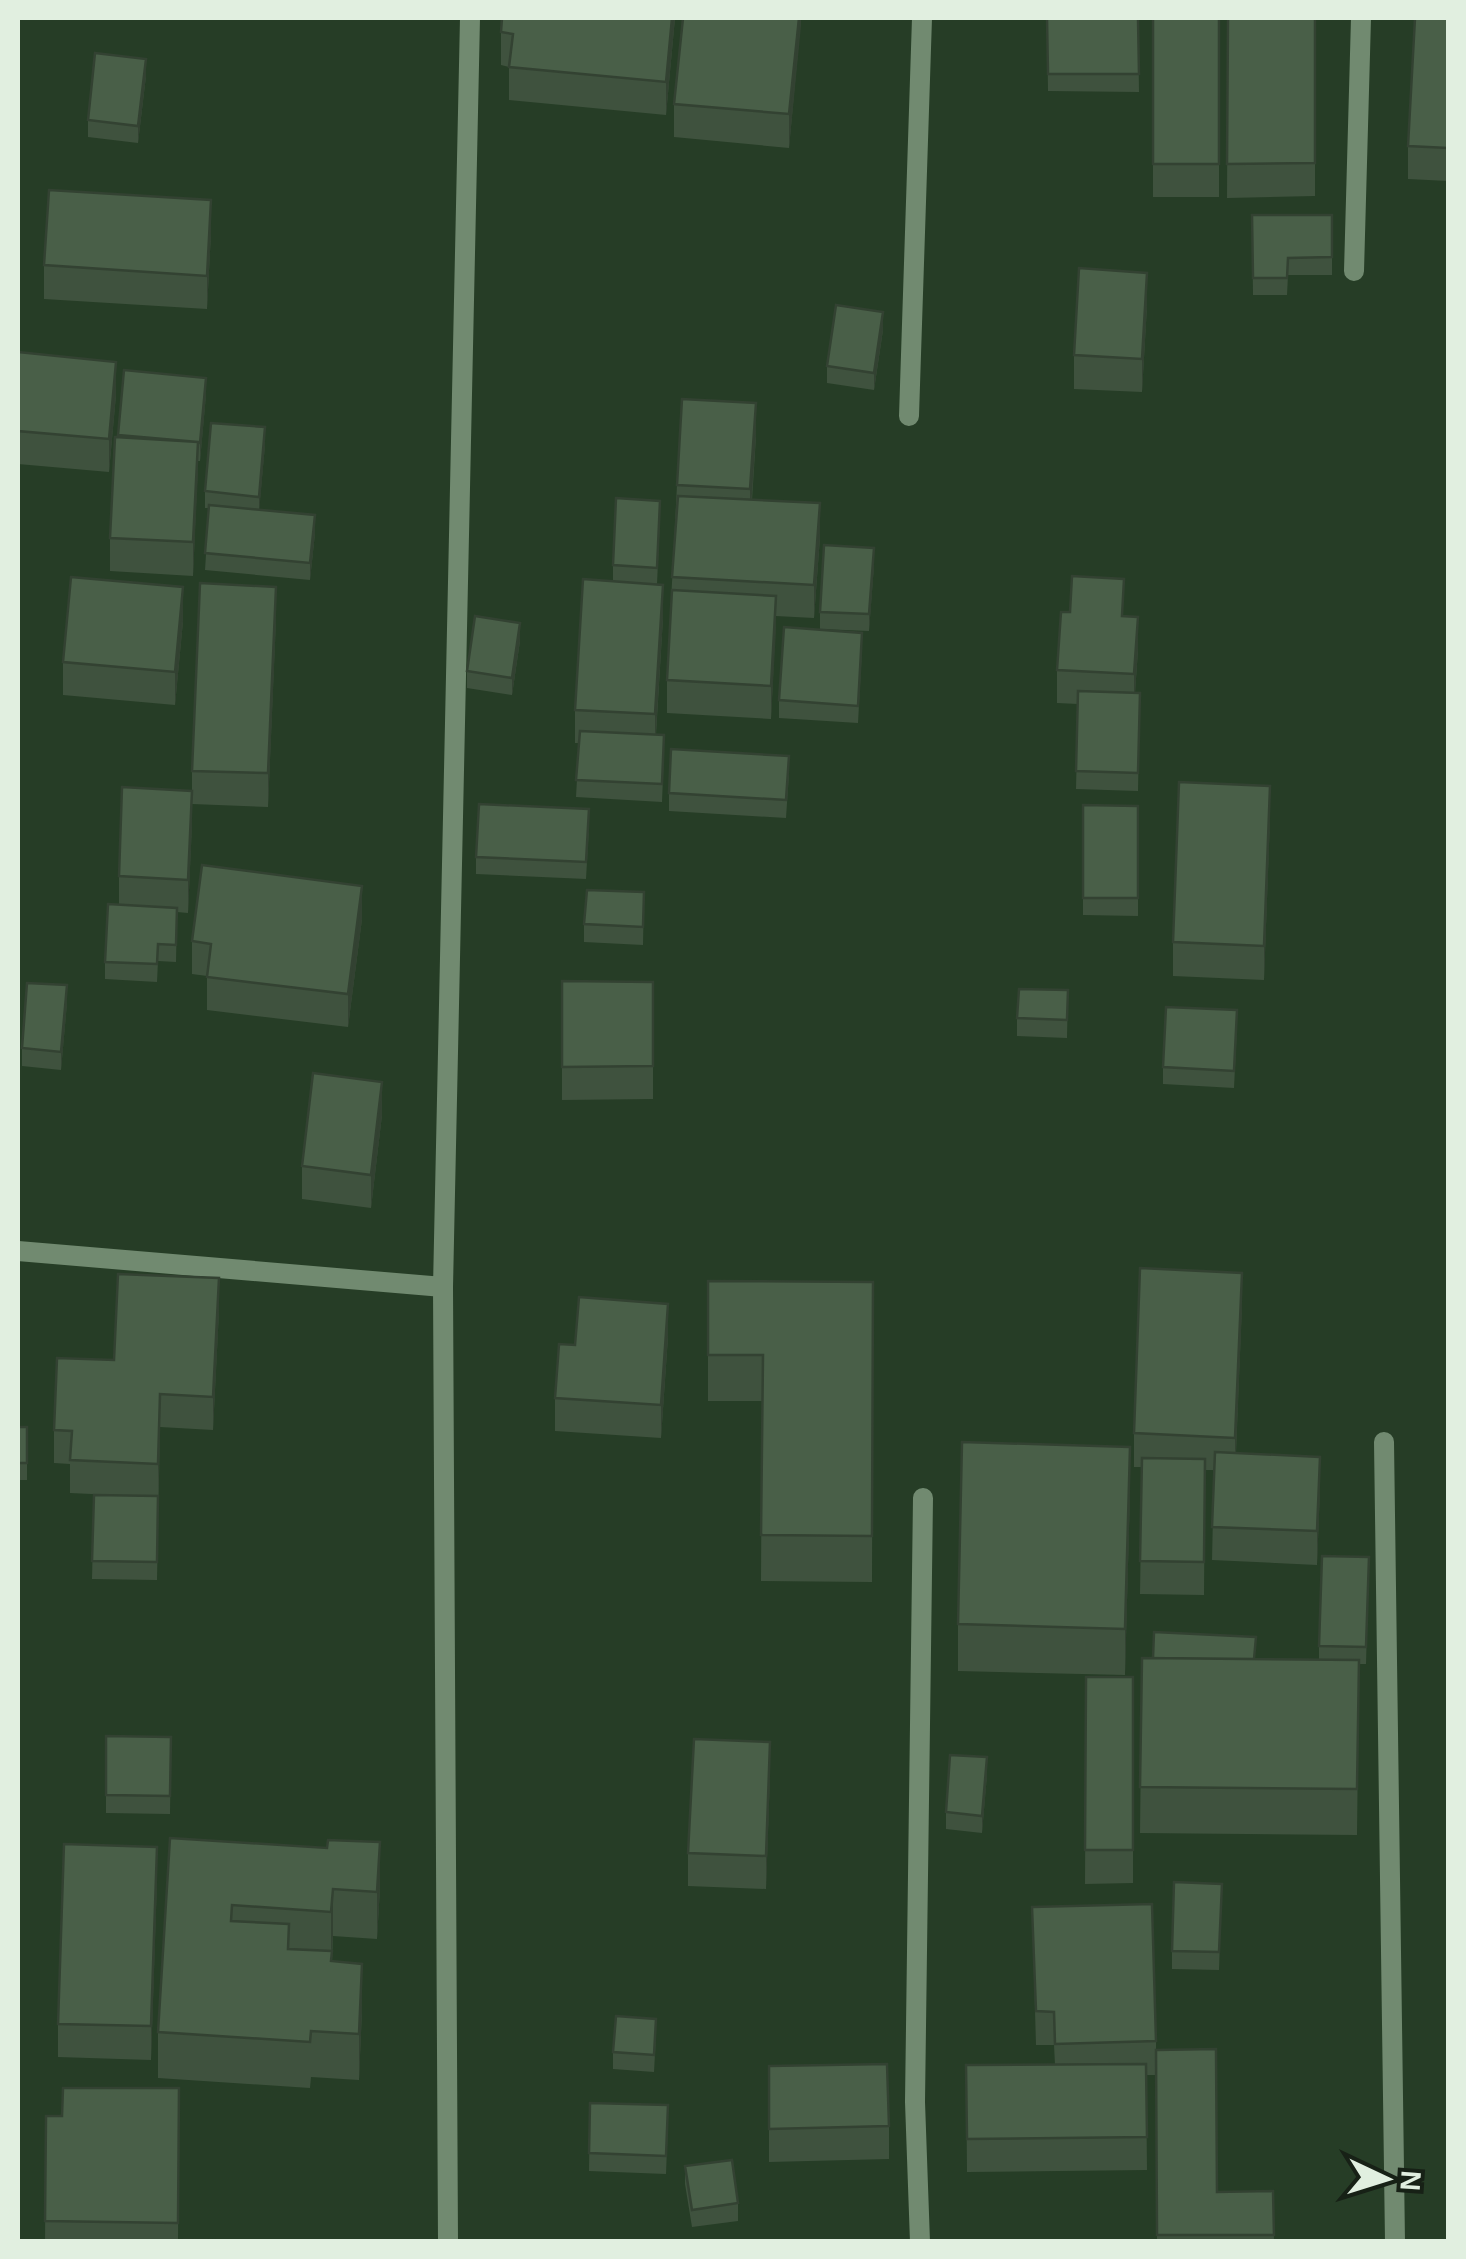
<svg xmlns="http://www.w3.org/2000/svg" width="1466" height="2259" font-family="Helvetica,sans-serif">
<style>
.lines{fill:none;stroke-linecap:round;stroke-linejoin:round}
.street{stroke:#718a70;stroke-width:20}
.wall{fill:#3f523e}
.shaded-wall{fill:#334232}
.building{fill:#495f48;stroke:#334232;stroke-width:2.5}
</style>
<rect width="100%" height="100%" fill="#263d26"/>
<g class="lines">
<path class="street" d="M1354,271l7,-253
M909,416l13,-398
M18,1251l425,36
M1384,1442l11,800
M448,2242l-5,-955 27,-1269
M920,2242l-5,-140 8,-604"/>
</g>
<path class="wall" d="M675,18l-9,97 -157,-15v-33l-8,-2v-33z
M801,18l-12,130 -115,-11v-33z
M1047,18h91l1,74 -91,-1z
M1153,18h68h-2v179h-66z
M1228,18h87v178l-88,2z
M1448,18v163l-40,-2v-33z
M146,76l-8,67 -50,-6v-17z
M1252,215h80v60h-44l-1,20h-34z
M211,233l-4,76 -163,-10v-34z
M1147,306l-5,86 -68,-3v-34z
M883,330l-9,60 -47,-7v-17z
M18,352l98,43 -7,77 -91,-8z
M124,370l82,25 -6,66h-2l-5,115 -83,-5v-33z
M756,436l-4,64 68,37 -6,81 -38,-2 -5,103 -104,-6v-33l10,-195z
M265,445l-6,65 56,23 -5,47 -105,-10 4,-62h-4v-17z
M660,518l-3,66 6,34 -7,117 8,18 -2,49 -86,-5 3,-54h-4v-33l38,-129v-16z
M874,566l-5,65 -49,-2v-17z
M1124,616l14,34 -3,43h5l-2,98 -62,-2 2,-85 -21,-1v-33z
M276,620l-8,187 -76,-3v-33z
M183,621l-8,84 -112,-10v-33z
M520,641l-8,54 -45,-7v-17z
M862,650l-4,73 -79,-5v-18z
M789,773l-3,45 -117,-7v-18z
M1083,805l55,1v110l-55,-1z
M1270,819l-6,161 -91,-4v-34z
M192,824l-4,89 -11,-1 -1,50 -18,-1 -1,21 -52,-3v-17l14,-57v-29z
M589,827l-3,52 -110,-5v-17z
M644,892l-1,53 -59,-3v-18z
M362,919l-14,108 -141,-17v-34l-15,-2v-33z
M562,981l91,1v117l-91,1z
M1068,990l-1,48 -50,-2v-18z
M67,1003l-6,67 -39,-4v-18z
M1237,1027l-3,61 -71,-4v-17z
M382,1115l-11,93 -69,-9v-33z
M708,1281l165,1 -1,300 -111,-1 1,-180h-54z
M1242,1306l-6,147 84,37 -3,75 -105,-5 2,-90h-9l-1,125 -64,-1 2,-127h-8v-34z
M219,1311l-6,119 -53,-3 -3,153 -65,-1 2,-84 41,1 -65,-3v-29l-16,-1v-33l60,-70z
M668,1337l-7,101 -106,-7v-33l20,-53z
M18,1427h9v53h-9z
M1130,1493l-5,182 -167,-4v-47z
M1369,1557l-3,107h-7l-2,171 -217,-2 2,-175 177,1v-13z
M1086,1677h47v206l-48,1z
M106,1736l65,1 -1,77 -64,-1z
M770,1775l-4,114 -78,-3v-33z
M987,1775l-5,58 -36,-4v-17z
M170,1838l210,50 -3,51 -44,-3 -1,25 30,49 -3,70 -48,-3 -1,11 -152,-10v-46z
M157,1880l-6,180 -93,-3v-33z
M1222,1884l-3,86 -47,-1v-18z
M1032,1907l124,134v34h-10l1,95 -180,2 -1,-107h89l-1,-20h-18z
M656,2036l-2,36 -41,-3v-17z
M1156,2050l61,142 56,-1 1,51h-117z
M769,2066l120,60v33l-120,3z
M179,2088l-1,154h-133l1,-126h16z
M590,2103l78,19 -2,52 -77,-3z
M685,2166l53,37v18l-46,6 -7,-43z"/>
<path class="shaded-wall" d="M672,18h3l-9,97v-33z
M799,18h2v8l-12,122v-34z
M146,59v17l-8,67v-17z
M211,200v33l-4,76v-33z
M1147,273v33l-5,86v-33z
M883,312v18l-9,60v-17z
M116,362v33l-7,77v-33z
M206,378v17l-6,66v-18z
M756,403v33l-6,86v-33z
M265,427v18l-6,69v-17z
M198,442v33l-5,101v-34z
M820,503v34l-6,81v-33z
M315,515v18l-5,47v-17z
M874,548v18l-5,65v-17z
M663,585v33l-8,129v-33z
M183,587v34l-8,84v-33z
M276,587v33l-8,187v-34z
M776,596v34l-5,89v-33z
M1138,617v33l-4,58v-34z
M520,623v18l-8,54v-17z
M1270,786v33l-6,161v-34z
M192,791v33l-4,89v-33z
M362,886v33l-14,108v-33z
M67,985v18l-6,67v-18z
M382,1082v33l-11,93v-33z
M1242,1273v33l-7,165v-33z
M219,1278v33l-6,119v-33z
M668,1304v33l-7,101v-33z
M160,1394v33l-2,70v-33z
M1130,1447v46l-5,182v-46z
M1320,1457v33l-3,75v-34z
M770,1742v33l-4,114v-33z
M987,1757v18l-5,58v-17z
M380,1842v46l-3,51v-47z
M157,1847v33l-6,180v-34z
M333,1889v47l-2,22v-46z
M362,1964v46l-3,70v-46z"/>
<path class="building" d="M502,18h170l-6,64 -157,-15 4,-33 -12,-2z
M683,18h116l-10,96 -115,-10z
M1047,18h91l1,56h-91z
M1153,18h66v146h-66z
M1228,18h87v145l-88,1z
M1415,18h33v130l-40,-2z
M95,53l51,6 -8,67 -50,-6z
M49,190l162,10 -4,76 -163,-11z
M1252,215h80v42l-44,1 -1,20h-34z
M1079,268l68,5 -5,86 -68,-4z
M836,305l47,7 -9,61 -47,-7z
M18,352l98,10 -7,77 -91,-8z
M124,370l82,8 -6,65 -2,-1 -80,-7z
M682,399l74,4 -6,86 -73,-4z
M211,423l54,4 -6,70 -54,-6z
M115,437l83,5 -5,100 -83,-4z
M678,496l142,7 -6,82 -142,-8z
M616,498l44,3 -3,67 -44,-3z
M209,505l106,10 -5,48 -105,-10z
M824,545l50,3 -5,66 -49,-2z
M1072,576l52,3 -2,37 16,1 -4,57 -77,-4 4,-58h9z
M71,577l112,10 -8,85 -112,-10z
M583,579l80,6 -8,129 -80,-4z
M200,583l76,4 -8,186 -76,-2z
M672,590l104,6 -5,90 -104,-6z
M475,616l45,7 -8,55 -45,-7z
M784,627l78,6 -4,73 -79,-6z
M1078,691l62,2 -2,80 -62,-2z
M580,731l84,4 -2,49 -86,-4z
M671,749l118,7 -3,44 -117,-7z
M1179,782l91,4 -6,160 -91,-4z
M122,787l70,4 -4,89 -69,-4z
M479,804l110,5 -3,53 -110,-5z
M1083,805l55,1v92h-55z
M202,865l160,21 -14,108 -141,-17 4,-33 -19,-3z
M587,890l57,2 -1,35 -59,-3z
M108,904l69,4 -1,37 -18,-1 -1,20 -52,-2z
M562,981l91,1v84l-91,1z
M27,983l40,2 -6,67 -39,-4z
M1019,989l49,1 -1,30 -50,-2z
M1166,1007l71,3 -3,61 -71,-4z
M313,1073l69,9 -11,93 -69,-9z
M1140,1268l102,5 -7,165 -101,-5z
M118,1274l101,4 -6,119 -53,-3 -2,70 -88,-4 2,-29 -18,-1 3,-72 57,2z
M708,1281l165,1 -1,254 -111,-1 2,-180h-55z
M579,1297l89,7 -7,101 -106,-7 4,-54 16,1z
M18,1427h9v36h-9z
M962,1442l168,5 -5,182 -167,-5z
M1215,1452l105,5 -3,74 -105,-4z
M1142,1458l63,1 -1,103 -64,-1z
M94,1495l64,1 -1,66 -65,-1z
M1322,1556l47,1 -3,90 -47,-1z
M1154,1632l102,5 -2,22 -101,-1z
M1142,1658l217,2 -2,129 -217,-2z
M1086,1677h47v173h-48z
M106,1736l65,1 -1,59 -64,-1z
M694,1739l76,3 -4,114 -78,-3z
M950,1755l37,2 -5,59 -36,-4z
M170,1838l157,10 1,-8 52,2 -3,50 -44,-3 -2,23 -99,-7 -1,16 58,3 -1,25 44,2 -1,10 31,3 -3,70 -48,-3 -1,11 -152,-10z
M64,1844l93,3 -6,179 -93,-2z
M1174,1882l48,2 -3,68 -47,-1z
M1152,1904l4,137 -101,3 -1,-32 -18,-1 -4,-104z
M616,2016l40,3 -2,36 -41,-3z
M1216,2049l1,143 56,-1 1,44h-117l-1,-185z
M887,2064l2,62 -120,3v-63z
M1146,2064l1,73 -180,2 -1,-74z
M63,2088h116l-1,135 -133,-2 1,-105h16z
M590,2103l78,2 -2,51 -77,-3z
M732,2160l6,43 -46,7 -7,-44z
M184,2240l154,1v1h-154z"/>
<rect width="1466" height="2259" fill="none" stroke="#e1efe0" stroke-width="40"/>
<g transform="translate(1386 2179) rotate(94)" stroke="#172116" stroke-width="8" paint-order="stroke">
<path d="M0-8L18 38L0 25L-18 38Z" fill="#e1efe0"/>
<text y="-15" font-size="28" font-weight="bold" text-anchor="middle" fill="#e1efe0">N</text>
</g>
</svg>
